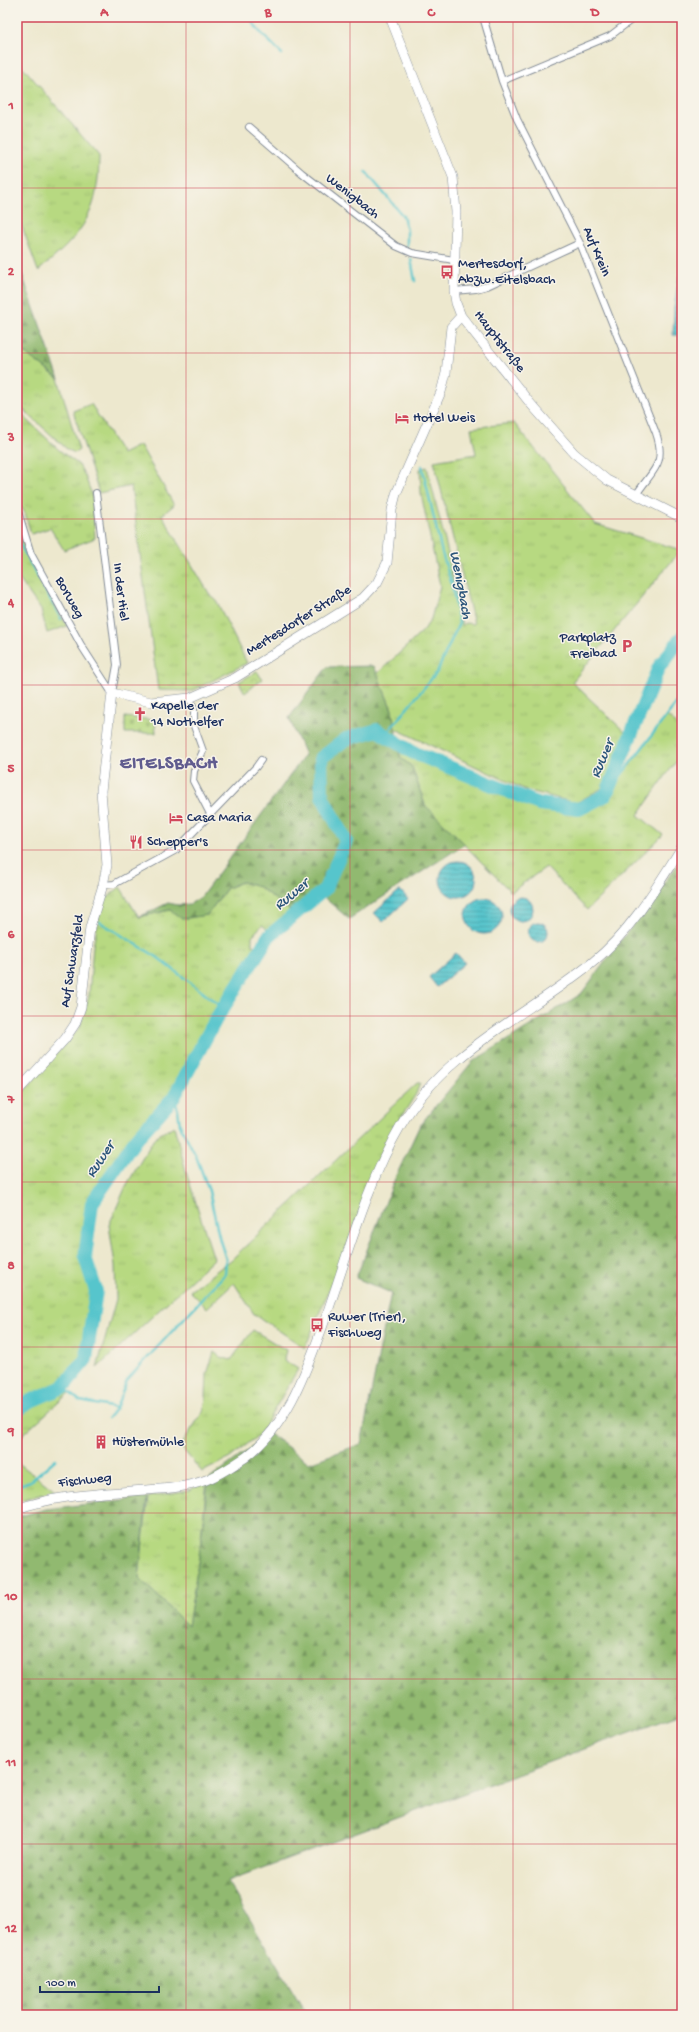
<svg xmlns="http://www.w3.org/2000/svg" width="699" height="2032" font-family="'Gochi Hand',sans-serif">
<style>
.grass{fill:url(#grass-tufts);stroke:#698470}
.forest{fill:url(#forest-firs);stroke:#567466}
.cemetery{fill:url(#cemetery-stones);stroke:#698470}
.park{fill:url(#park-crowns);stroke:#698470}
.water{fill:url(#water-rules);stroke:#397a95}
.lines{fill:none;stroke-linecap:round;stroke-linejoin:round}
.stream{stroke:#57c5cc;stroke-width:2.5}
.river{stroke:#57c5cc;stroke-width:14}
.street-casing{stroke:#848c96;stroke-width:8}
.secondary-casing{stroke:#848c96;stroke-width:10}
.street{stroke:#fff;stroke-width:6}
.secondary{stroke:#fff;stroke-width:9}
.grid{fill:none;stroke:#d1495b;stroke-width:1;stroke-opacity:0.55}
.labels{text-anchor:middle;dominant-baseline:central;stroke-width:3;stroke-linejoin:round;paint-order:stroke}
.street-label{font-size:14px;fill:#1b2f5e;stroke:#f7f3e8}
.poi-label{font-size:14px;fill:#1b2f5e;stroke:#f7f3e8;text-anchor:start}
.water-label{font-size:15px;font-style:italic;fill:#2a547a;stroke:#f7f3e8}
.district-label{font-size:18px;font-weight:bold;letter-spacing:1px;fill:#605c8f;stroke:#f7f3e8}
.neatline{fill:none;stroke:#d1495b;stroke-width:1.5}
.grid-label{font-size:13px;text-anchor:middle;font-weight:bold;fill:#d1495b}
</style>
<defs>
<pattern id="grass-tufts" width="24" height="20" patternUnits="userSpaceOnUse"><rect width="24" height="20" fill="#b7d981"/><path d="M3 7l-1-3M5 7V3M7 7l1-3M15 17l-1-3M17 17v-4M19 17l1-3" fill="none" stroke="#9dbb72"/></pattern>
<pattern id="forest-firs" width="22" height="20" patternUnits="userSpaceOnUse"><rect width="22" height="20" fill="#91b96f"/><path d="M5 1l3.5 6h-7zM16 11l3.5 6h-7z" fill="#76975e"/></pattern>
<pattern id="cemetery-stones" width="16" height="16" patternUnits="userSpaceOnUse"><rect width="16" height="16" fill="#b7d981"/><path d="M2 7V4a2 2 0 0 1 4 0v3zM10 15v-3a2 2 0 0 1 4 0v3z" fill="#9dbb72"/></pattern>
<pattern id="park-crowns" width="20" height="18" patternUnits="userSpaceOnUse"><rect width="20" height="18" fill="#b7d981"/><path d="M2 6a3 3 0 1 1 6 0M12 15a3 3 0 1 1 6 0" fill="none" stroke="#9dbb72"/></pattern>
<pattern id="water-rules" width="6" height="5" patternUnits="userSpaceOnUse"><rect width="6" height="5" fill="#57c5cc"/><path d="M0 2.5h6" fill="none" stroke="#47a0a9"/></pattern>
</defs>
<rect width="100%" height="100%" fill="#f7f3e8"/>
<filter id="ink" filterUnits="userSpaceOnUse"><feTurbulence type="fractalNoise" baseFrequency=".025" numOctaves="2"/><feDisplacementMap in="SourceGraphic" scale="8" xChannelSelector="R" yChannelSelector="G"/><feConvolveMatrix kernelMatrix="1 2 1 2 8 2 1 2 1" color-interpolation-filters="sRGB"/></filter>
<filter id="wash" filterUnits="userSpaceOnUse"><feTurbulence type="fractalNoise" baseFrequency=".012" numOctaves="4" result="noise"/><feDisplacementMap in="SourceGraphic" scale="16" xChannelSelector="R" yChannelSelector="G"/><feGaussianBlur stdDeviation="0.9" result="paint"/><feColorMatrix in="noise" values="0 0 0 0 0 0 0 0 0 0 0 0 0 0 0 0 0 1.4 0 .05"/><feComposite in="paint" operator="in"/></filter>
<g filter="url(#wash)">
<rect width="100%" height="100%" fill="#ede8ce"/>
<path class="grass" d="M17,60l82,96c0,18 -2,44 -11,60 -11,23 -31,39 -50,55l-21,-59z
M17,347l41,31 21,72 -4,3 -7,-3 -51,-46z
M91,404l31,50 18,-9 34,60 -12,10 48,80 6,5 31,63 -55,28 -34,-1 -27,-204 -32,7 -26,-82z
M17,410l42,40 20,15 6,11 7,19 3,43 -31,12 -14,-22 -19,6 -6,-21 -8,-12z
M514,423l81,101 86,26 -109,132 55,52 -23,53 -28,16 -50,-13 -143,-67 9,-13 -15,-36 47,-44 7,-11 9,-33 -19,-93 -1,-24 7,-2 21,86 14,73 3,-3 9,1 -40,-163 42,-7 -5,-26z
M17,535l5,5 45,86 -20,7 -6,-23 -24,-34z
M667,716l15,13v24l-44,62 25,20 -76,75 -41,-43 -35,25 -86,-87 -13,-38 -12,-10 -2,-14 14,9 127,52 40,5 27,-14z
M242,882l17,5 36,27 -23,19 -10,-8 -10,11v9l9,3 -38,60 -49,89 -39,43 -43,63 -7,54 11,34 -10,68 -23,27 7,6 -53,48v-341l63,-72 9,-32 4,-49 9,-44 18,-15 19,30 31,-7 37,5 20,-27z
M417,1083h3l-4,11 -20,31 -16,31 -27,75 -48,117 -51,-34 -20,-31 -27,25 -17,-17 41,-31z
M174,1126l13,49 27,84 -117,109 19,-69 -1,-34 -6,-40 17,-39 29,-49z
M253,1330l33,20 -2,10 14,9 -38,65 -30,24 -28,14 -22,-26 23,-34 3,-13 1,-25 7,-22 6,5 11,3z
M17,1462l38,29 -38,10z
M207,1480l-8,78 -11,68 -49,-48 9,-81 42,-7z"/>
<path class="forest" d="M17,260l42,119 -42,-32z
M374,666l18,44 8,47 12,10 13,38 40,39 -116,75 -29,-25 -25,20 -36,-27 -17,-5 -15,6 -20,27 -25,4 -12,-9 -31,7 29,-14 10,2 12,-1 11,-7 104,-142 -16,-37 38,-51z
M682,859v854l-455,168 80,134h-290v-498l29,-8 101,-12 -8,81 49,48 11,-69 9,-77 62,-46 39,29 52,-19 30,-151 -35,-15 40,-102 24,-51 52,-63 109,-68z"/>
<path class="cemetery" d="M125,717l30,3 1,13h-31z"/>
<path class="park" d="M257,671l5,8 -17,14 -6,-11z"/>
<path class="water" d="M679,277h3v59l-9,-1 1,-28z
M440 879a18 18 0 1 1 36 0a18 18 0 1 1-36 0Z
M400,890l8,9 -25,23 -9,-9z
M509 909a12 12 0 1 1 24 0a12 12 0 1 1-24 0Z
M466 916a18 18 0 1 1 36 0a18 18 0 1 1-36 0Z
M528 932a10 10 0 1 1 20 0a10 10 0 1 1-20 0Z
M456,953l9,10 -28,24 -8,-10z"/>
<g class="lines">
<path class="stream" d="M249,17l10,14 23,23
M366,172l37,44 4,14v15
M411,259l4,22
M17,539l44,80
M385,735l52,-63 22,-49 -7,-38 -10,-32 -20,-87
M606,795l76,-99
M100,922l57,35 66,51
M63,1387l17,14 36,7
M108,1418l8,-10 11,-28 98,-106 1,-15 -6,-18 -11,-50 -13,-35 -16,-31 -2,-15 -4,-13
M17,1486l13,-5 26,-22"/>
<path class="river" d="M17,1411l11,-9 35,-15 23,-28 10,-68 -11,-34 7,-54 43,-63 39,-43 42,-78 53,-83 56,-47 21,-48 -24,-45 -1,-38 25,-19 31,-9 35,22 127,52 40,5 27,-14 53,-128 23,-30"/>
</g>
</g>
<g filter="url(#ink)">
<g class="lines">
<g class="street-casing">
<path id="street" d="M483,17l19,64 15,38 63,124 76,190c11,32 -4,37 -20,62
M502,81l108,-45 25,-19
M249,127l53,46 94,73 16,7 42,7
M454,291l22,-2 11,-3 93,-43
M96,493l21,172 -5,28
M17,508l14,46 50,91 31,48
M190,698l4,11v17l9,25 -9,20 -1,10 17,33
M103,885l11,-1 62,-34 80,-83 5,-7"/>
</g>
<g class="secondary-casing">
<path id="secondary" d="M390,17l63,160 3,35 -2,79 2,12 5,13 69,87 44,50 33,27 75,38
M17,1092l48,-53 10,-15 6,-17 9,-80 13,-42 4,-20 -6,-74 11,-98 39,9 39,-4 45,-20 128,-80 14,-15 10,-20 5,-53 4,-16 45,-102 5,-19 5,-46 10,-11
M17,1509c37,-13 75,-15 115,-18 24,-2 51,-2 74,-11 14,-5 28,-15 40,-23 41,-31 59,-83 76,-129 24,-66 43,-142 79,-203 44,-75 127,-110 192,-163 38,-31 63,-74 89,-115"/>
</g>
<use href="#street" class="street"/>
<use href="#secondary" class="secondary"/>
</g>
</g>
<path class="grid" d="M186,17v1998M350,17v1998M513,17v1998M17,188h665M17,353h665M17,519h665M17,685h665M17,850h665M17,1016h665M17,1182h665M17,1347h665M17,1513h665M17,1679h665M17,1844h665"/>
<defs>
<g id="bus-bare" transform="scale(1.08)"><path d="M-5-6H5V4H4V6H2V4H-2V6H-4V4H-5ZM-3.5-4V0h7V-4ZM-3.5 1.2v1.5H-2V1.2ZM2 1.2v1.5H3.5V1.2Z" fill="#d1495b" stroke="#f7f3e8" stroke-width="2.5" paint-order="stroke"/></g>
<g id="hotel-bare" transform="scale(1.08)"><path d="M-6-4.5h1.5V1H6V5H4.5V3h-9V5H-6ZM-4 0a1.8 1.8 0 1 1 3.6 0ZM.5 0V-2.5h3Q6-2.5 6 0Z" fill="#d1495b" stroke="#f7f3e8" stroke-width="2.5" paint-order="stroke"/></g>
<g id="parking-bare" transform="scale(1.08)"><path d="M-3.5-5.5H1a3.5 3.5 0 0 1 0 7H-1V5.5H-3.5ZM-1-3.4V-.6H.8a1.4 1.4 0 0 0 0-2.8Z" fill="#d1495b" stroke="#f7f3e8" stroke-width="2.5" paint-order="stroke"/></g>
<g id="church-bare" transform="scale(1.08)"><path d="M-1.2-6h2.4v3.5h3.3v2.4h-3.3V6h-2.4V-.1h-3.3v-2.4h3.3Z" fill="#d1495b" stroke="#f7f3e8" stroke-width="2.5" paint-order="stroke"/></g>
<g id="restaurant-bare" transform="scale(1.08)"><path d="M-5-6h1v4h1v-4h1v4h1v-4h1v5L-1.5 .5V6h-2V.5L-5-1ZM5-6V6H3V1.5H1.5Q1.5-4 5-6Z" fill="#d1495b" stroke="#f7f3e8" stroke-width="2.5" paint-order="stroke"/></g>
<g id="building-bare" transform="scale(1.08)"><path d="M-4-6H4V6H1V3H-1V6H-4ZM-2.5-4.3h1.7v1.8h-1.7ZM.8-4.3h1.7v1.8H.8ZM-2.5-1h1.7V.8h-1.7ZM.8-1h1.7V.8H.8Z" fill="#d1495b" stroke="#f7f3e8" stroke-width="2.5" paint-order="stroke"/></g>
</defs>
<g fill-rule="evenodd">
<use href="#bus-bare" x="447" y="272"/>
<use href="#hotel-bare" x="402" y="418"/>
<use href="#parking-bare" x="627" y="646"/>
<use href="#church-bare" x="140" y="714"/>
<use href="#hotel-bare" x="176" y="818"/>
<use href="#restaurant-bare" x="136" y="842"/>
<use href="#bus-bare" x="317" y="1325"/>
<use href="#building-bare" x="101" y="1442"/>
</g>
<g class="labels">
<g class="street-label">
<text transform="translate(352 197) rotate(38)">Wenigbach</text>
<text transform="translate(596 252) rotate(67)">Auf Krein</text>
<text transform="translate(499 342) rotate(52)">Hauptstraße</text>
<text transform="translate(120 592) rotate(83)">In der Hiel</text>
<text transform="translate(69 598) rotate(61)">Borweg</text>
<text transform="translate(299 621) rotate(-32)">Mertesdorfer Straße</text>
<text transform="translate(73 961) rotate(-81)">Auf Schwarzfeld</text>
<text transform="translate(85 1481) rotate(-6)">Fischweg</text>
</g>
<g class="poi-label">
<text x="458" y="264">Mertesdorf,<tspan x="458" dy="16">Abzw.Eitelsbach</tspan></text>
<text x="413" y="418">Hotel Weis</text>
<text x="616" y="638" text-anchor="end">Parkplatz<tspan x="616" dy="16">Freibad</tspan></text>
<text x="151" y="706">Kapelle der<tspan x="151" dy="16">14 Nothelfer</tspan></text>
<text x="187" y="818">Casa Maria</text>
<text x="147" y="842">Schepper's</text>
<text x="328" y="1317">Ruwer (Trier),<tspan x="328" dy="16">Fischweg</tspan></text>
<text x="112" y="1442">Hüstermühle</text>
</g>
<g class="water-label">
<text transform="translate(460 585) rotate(79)">Wenigbach</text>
<text transform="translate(603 759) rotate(-67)">Ruwer</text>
<text transform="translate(292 895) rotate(-40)">Ruwer</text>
<text transform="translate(101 1160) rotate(-56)">Ruwer</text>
</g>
<g class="district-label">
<text x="169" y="764">EITELSBACH</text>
</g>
</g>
<rect width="699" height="2032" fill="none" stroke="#f7f3e8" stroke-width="44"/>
<path d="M40 1986v6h119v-6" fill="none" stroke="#1b2f5e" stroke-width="2"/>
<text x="46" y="1986" font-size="12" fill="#1b2f5e" stroke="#f7f3e8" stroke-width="3" paint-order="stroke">100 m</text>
<rect x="22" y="22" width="655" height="1988" class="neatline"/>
<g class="grid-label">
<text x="104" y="16">A</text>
<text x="268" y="16">B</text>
<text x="431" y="16">C</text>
<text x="595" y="16">D</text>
<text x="11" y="109">1</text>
<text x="11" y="275">2</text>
<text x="11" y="441">3</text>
<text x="11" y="606">4</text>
<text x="11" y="772">5</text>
<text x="11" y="938">6</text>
<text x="11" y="1103">7</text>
<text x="11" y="1269">8</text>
<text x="11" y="1435">9</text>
<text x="11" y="1600">10</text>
<text x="11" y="1766">11</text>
<text x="11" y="1932">12</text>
</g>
</svg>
